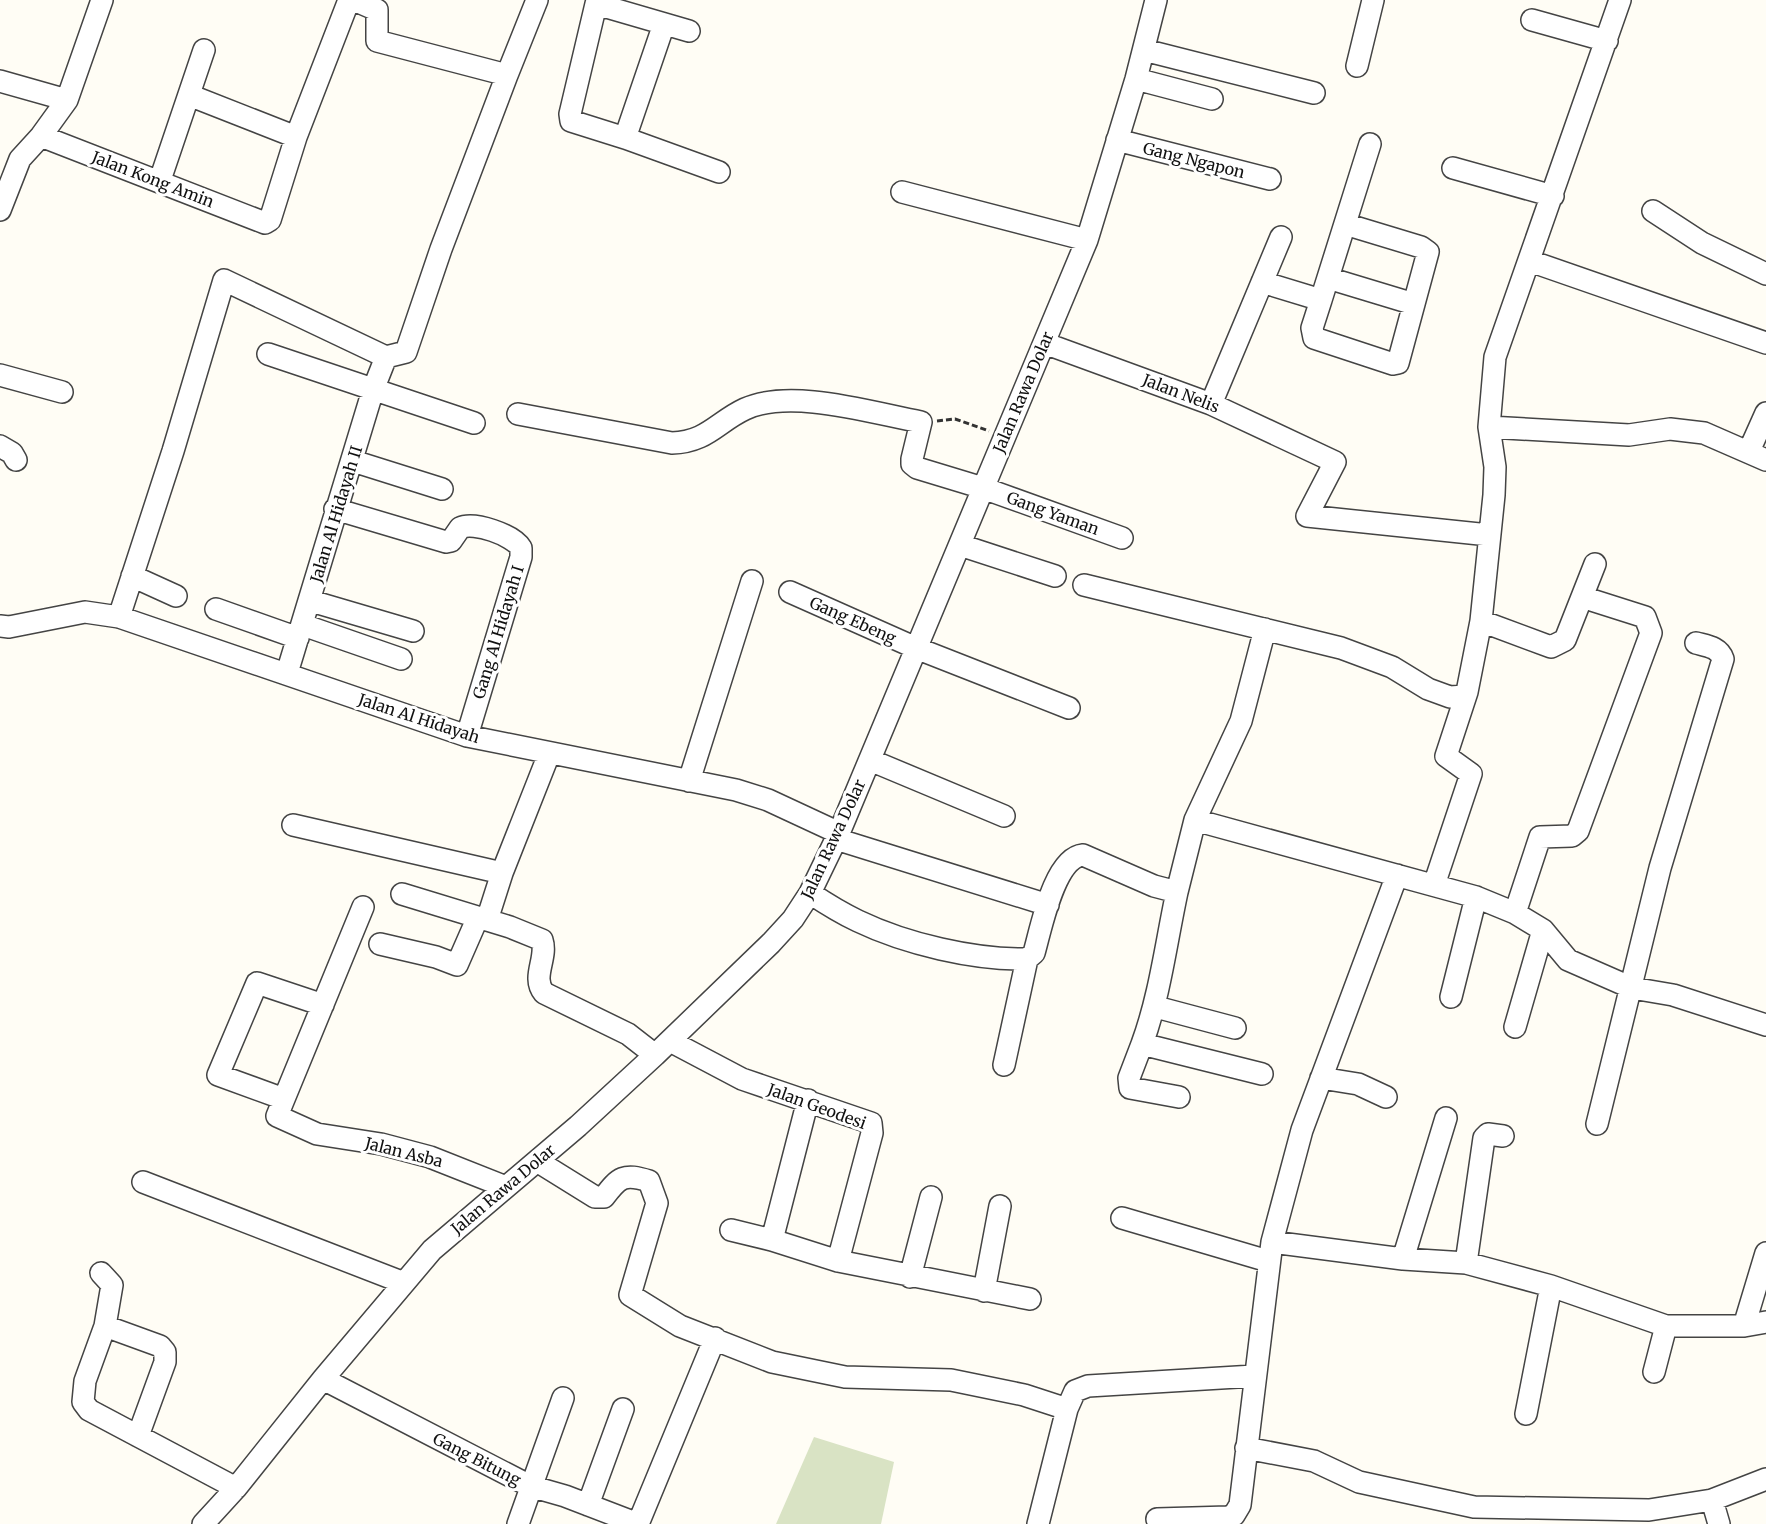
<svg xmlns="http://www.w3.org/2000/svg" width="1766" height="1524" font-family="Merriweather,serif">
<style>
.cemetery{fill:#d9e3c4}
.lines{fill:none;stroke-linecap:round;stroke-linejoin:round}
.minor-casing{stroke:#444;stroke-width:24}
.path{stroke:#333;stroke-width:3;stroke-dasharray:6 3;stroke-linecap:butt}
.minor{stroke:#fff;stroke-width:21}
.labels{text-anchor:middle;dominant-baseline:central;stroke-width:6;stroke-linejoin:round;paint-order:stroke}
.street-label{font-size:16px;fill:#111;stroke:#fff}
</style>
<rect width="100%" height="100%" fill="#fffdf5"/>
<path class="cemetery" d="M814,1437l80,25 -13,62h-105z"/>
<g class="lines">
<g class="minor-casing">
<path id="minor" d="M1532,20l75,21
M664,24l-39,114 -54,-17 -1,-7 26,-110 93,27
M1144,50l170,43
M1357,66l16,-66
M507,75l30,-75
M1136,79l76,20
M0,81l67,19
M189,95l107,42
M41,136l224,87 5,-3 26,-83 53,-137
M625,138l94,34
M1117,140l153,39
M1453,168l100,28
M160,180l44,-130
M902,192l185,48
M0,210l20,-51 21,-23 26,-36 35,-100
M1653,211l49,32 64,31
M1530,261l236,82
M1328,278l86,26
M1262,282l59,18 49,-156
M1321,300l-9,28 2,10 79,26 5,-1 30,-111 -7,-5 -76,-23
M1044,343l167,61 124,58 -28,54 182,19
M268,354l206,69
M0,375l62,17
M1211,404l70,-167
M518,414l154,29c35,-1 45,-21 73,-34 46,-21 127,4 176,13l-9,37v5l5,4 66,20 139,50
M1489,427l140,8 41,-6 34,4 62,27
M0,446l12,7 4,7
M1749,451l17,-38
M353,461l89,28
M335,509l111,33 5,-1 9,-13c14,-7 53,7 61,20v9l-54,179
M960,545l95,31
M132,576l44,20
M1084,585l257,63 51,19 36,22 22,8 15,-1
M790,592l126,56 153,60
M311,601l102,30
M216,609l82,29
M119,617l54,-166 51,-171 162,77 20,-5 35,-103 66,-174 -130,-34v-31l-23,-10
M1481,621l70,26 14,-7 30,-76
M303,625l98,34
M0,626l9,1 76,-15 34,5 348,119 269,54 32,10 71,33
M287,673l86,-283 13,-33
M870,760l134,56
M689,781l63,-200
M1195,820l281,77 39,16 28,17 25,30 64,28 41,7 93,30
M293,825l209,48
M836,839l212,66
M1434,885l37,-111 -25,-18 21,-64 14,-71 13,-126 1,-28 -6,-40 6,-70 125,-357
M1177,892c-11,51 -17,103 -35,152l120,30
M810,893c15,10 31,20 48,28 48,23 116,39 169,38l7,-6c7,-24 20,-95 49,-98l71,31 23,6 18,-72 46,-99 24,-92
M402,894l108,33 32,13c6,18 -11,37 2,53l84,41 27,21
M363,907l-86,209 40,18 64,10 49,13 76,30
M1515,913l25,-76 32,-1 6,-5 73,-198 -6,-16 -63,-20
M487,920l15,-47 47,-119
M380,944l56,13 21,8 21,-48
M1451,997l25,-100
M1156,1007l79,21
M1515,1027l28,-97
M670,1041l72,38 129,44 1,10 -34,128
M1142,1044l-13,34 1,10 49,9
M1004,1065l23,-106
M1321,1078l37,6 28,13
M284,1099l-66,-24 39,-92 66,22
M1597,1124l63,-256 63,-209c-4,-12 -16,-13 -27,-16
M537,1161l58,36h9c15,-20 20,-24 45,-16l8,22 -27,92 50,31 92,36 73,15 106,3 73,15 43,14
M143,1182l261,101
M1122,1218l146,43
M731,1230l41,10 66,21 192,38
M772,1240l36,-140
M1272,1242l30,-112 95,-255
M1403,1259l43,-141
M1466,1263l18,-125 4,-4 15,2
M101,1273l11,12 -7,41 -20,55 -2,21 6,8 147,78
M910,1277l21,-80
M984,1291l16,-85
M105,1326l55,20 5,6v10l-27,74
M1744,1326l22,-73
M1654,1372l12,-46
M323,1379l207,107 35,10 73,28
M1526,1414l25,-128
M1246,1448l68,13 45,21 115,25 175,3 63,-10 54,-21
M1712,1500l7,24
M588,1505l35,-96
M1157,1519l71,-2 6,-2 6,-10 32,-263 131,17 63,4 85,23 115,40h78l22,-4
M203,1524l33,-36 87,-109 109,-129 146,-124 77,-71 116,-112 22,-24 17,-26 29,-60 248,-593 49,-161 20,-79
M518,1524l45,-126
M638,1524l77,-186
M1038,1524l29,-115 8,-18 13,-5 166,-10"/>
</g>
<path class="path" d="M937,421l18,-2 34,12"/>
<use href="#minor" class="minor"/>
</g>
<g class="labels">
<g class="street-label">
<text transform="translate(1194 160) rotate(14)">Gang Ngapon</text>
<text transform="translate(153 179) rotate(21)">Jalan Kong Amin</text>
<text transform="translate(1023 392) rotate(-67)">Jalan Rawa Dolar</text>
<text transform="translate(1181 393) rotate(21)">Jalan Nelis</text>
<text transform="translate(1053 513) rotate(20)">Gang Yaman</text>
<text transform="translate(336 514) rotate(-73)">Jalan Al Hidayah II</text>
<text transform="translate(853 620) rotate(24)">Gang Ebeng</text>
<text transform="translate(498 632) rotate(-73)">Gang Al Hidayah I</text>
<text transform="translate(419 718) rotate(18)">Jalan Al Hidayah</text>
<text transform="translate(833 839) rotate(-65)">Jalan Rawa Dolar</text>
<text transform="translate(817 1106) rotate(20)">Jalan Geodesi</text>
<text transform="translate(404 1152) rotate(14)">Jalan Asba</text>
<text transform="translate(503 1189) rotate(-40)">Jalan Rawa Dolar</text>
<text transform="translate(477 1459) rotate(27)">Gang Bitung</text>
</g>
</g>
</svg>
